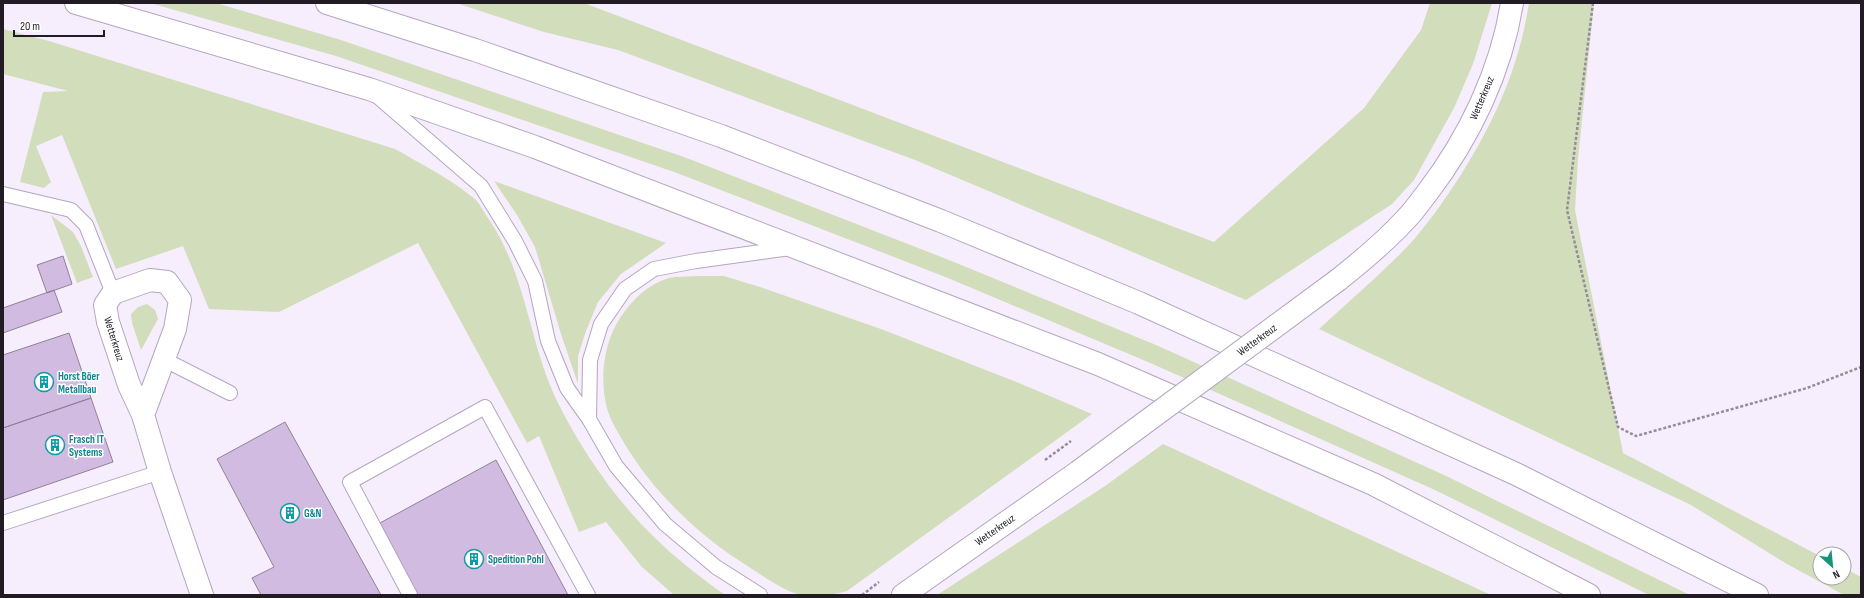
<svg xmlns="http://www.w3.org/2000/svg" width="1864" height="598" font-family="'Sofia Sans Condensed',sans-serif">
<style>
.green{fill:#d2ddbb}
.building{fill:#d1bbe1;stroke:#8f8298}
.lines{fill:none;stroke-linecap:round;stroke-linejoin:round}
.service-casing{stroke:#b4a6be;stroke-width:16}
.minor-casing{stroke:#b4a6be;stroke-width:24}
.tertiary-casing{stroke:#b4a6be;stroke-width:24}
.motorway-casing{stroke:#b4a6be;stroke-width:24}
.path{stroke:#948c98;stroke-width:2.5;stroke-dasharray:3 2;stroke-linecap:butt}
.service{stroke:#fff;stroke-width:14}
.minor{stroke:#fff;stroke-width:22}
.tertiary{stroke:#fff;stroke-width:22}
.motorway{stroke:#fff;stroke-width:22}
.tertiary-bridge-casing{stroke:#b4a6be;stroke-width:24;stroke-linecap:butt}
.path-bridge{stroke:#948c98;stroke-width:2.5;stroke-dasharray:3 2;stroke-linecap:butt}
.tertiary-bridge{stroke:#fff;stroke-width:22}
.labels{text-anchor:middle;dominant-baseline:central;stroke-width:3;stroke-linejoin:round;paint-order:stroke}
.street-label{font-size:11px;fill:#211b24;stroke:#fff}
.culture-label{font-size:11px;font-weight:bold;fill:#0d838f;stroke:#fff;text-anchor:start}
</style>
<rect width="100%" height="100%" fill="#f7eefd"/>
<path class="green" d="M150,3h66l125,37 343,117 265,103 207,85 286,129 248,121h-41l-214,-105 -287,-128 -205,-86 -266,-103 -341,-117z
M456,3h128l630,239 150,-134 57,-78 9,-27h62l-19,61 -19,44 -40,72 -22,24 -146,96 -331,-140 -297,-110 -74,-18z
M1529,3h65l-16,156 -3,51 48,243 197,103v22h24v-10l17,9v18h-17l-57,-31 -96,-59 -372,-176c30,-28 61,-54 89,-83 20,-22 38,-48 54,-73 34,-55 57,-106 67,-170z
M3,29l46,12 346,108c23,13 46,25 67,40 4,4 10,7 14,11 5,6 9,14 14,21 37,56 39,123 68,182 24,48 57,96 95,133 22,22 47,41 72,59h-51l-33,-29 -35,-44 -27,10 -40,-96 -12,7 -109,-200 -139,69 -70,-3 -26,-63 -67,23 -54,-134 -26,11 15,36 -7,6 -24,-6 23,-90 25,-1 -65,-17z
M494,181l172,62 -45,31 -23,28 -12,29 -8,25v28l-17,-50 -26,-87 -18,-32z
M51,215l22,17 8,14 12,31 -16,6z
M696,276h28l36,11 121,42 133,52 78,33 -245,177c-14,4 -30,6 -45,4 -15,-2 -39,-19 -53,-28 -50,-31 -94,-73 -125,-124 -6,-11 -14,-23 -17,-35 -8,-29 -3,-66 13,-90 12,-18 28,-34 49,-40 8,-2 18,-1 27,-2z
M147,304l8,6 3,9 -17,31 -9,-27 -1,-9 7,-7z
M1163,444l328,151h-554l168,-109z"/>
<path class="building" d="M63,256l9,28 -25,9 -10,-28z
M54,290l8,22 -59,21v-25z
M69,333l22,65 -88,30v-73z
M91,398l22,64 -110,38v-72z
M285,422l96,173h-120l-9,-17 22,-11 -57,-108z
M496,460l72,135h-150l-38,-72z"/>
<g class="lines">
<g class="service-casing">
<path id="service" d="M377,96l104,90 34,55 20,40 13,60 19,47 22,31 27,47 49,58 51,43 44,28
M3,194l68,16 15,15 27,68
M163,359l67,34
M589,419l1,-59 11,-36 24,-35 29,-20 42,-8 94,-13
M3,523l157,-51
M410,595l-60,-113 135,-75 103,188"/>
</g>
<g class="minor-casing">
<path id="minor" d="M143,415l32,-86 5,-29 -13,-18 -17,-2 -37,13 -8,12 3,17 21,63 14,30 17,57 42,123"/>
</g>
<g class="tertiary-casing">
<path id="tertiary" d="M1338,280c24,-19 47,-38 68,-61 8,-8 14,-17 21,-26 42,-55 74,-121 85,-190
M903,595l175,-123"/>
</g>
<g class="motorway-casing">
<path id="motorway" d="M76,3l293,86 166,58 563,217 275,120 216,111
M327,3l148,47 246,86 220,85 198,82 377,171 241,121"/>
</g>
<path class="path" d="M1593,3l-26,207 51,217 18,9 171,-48 54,-21
M862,595l17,-13"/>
<use href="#service" class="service"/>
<use href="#minor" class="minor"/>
<use href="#tertiary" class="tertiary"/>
<use href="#motorway" class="motorway"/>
<g class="tertiary-bridge-casing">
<path id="tertiary-bridge" d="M1078,472l260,-192"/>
</g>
<path class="path-bridge" d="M1045,460l26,-19"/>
<use href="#tertiary-bridge" class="tertiary-bridge"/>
</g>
<defs>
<g id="building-ring" transform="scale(1)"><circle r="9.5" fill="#fff" stroke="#0f9aa8" stroke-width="1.5"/><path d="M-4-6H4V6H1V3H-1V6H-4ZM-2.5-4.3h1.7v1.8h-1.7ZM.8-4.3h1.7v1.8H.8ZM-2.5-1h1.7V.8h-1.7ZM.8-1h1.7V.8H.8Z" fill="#0f9aa8"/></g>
</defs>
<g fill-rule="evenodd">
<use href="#building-ring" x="44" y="382"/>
<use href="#building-ring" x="55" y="445"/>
<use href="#building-ring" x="290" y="513"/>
<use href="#building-ring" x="474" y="559"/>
</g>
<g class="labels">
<g class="street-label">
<text transform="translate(1482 98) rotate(-67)">Wetterkreuz</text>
<text transform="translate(114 339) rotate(73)">Wetterkreuz</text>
<text transform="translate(1257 340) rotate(-36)">Wetterkreuz</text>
<text transform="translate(995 530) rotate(-35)">Wetterkreuz</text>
</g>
<g class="culture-label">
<text x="58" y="376">Horst Böer<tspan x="58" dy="13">Metallbau</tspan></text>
<text x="69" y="439">Frasch IT<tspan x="69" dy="13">Systems</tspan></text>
<text x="304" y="513">G&amp;N</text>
<text x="488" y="559">Spedition Pohl</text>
</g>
</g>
<rect width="1864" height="598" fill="none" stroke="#211b24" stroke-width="8"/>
<g transform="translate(1832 566) rotate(153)"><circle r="19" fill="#ffffff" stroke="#a6a4a7"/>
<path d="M0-3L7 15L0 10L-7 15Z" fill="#169379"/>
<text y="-6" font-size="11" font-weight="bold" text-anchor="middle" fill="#211b24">N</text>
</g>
<path d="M14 30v6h90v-6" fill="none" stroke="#211b24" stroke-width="2"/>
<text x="20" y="30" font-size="12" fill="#211b24" stroke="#ffffff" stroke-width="3" paint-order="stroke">20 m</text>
</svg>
